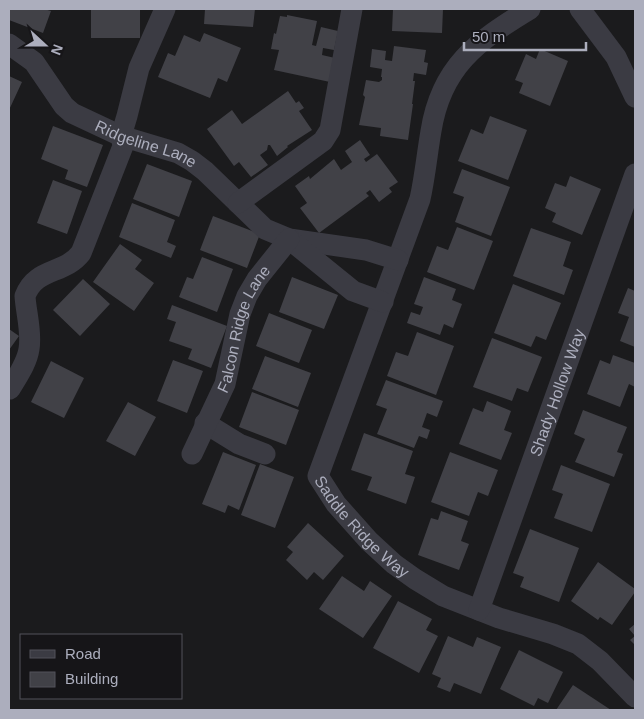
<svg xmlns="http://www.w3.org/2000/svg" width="644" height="719" font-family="Arial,sans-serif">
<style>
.building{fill:#414147}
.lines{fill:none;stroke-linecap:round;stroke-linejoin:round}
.minor{stroke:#3b3b43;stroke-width:21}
.labels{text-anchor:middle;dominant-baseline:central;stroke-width:4.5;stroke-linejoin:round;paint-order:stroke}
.street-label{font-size:16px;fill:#acaebd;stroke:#161518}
</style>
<rect width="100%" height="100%" fill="#1b1b1d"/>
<path class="building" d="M9,9h35l7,2 -8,22 -34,-13z
M91,9h49v29h-49z
M205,9h50l-2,18 -49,-3z
M393,9h50l-1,24 -50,-2z
M287,15l30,6 -5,24 4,1 5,-19 17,4 -4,19 -11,-2 -1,7 13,3 -5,24 -56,-12 5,-20 -8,-1 3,-16 2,1 4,-18 7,1z
M204,33l37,15 -14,34 -9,-4 -8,20 -52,-21 10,-24 7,3 9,-21 16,7z
M394,46l32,4 -2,12 4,1 -2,12 -12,-2 -1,8h2l-3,23h1l-5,36 -28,-4 1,-8 -22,-3 6,-28 -2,-2 3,-15 13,2 3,-2v-3h-1l1,-8 -12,-2 2,-18 14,2 -1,9 7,1z
M540,49l28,12 -18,45 -31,-13 4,-10 -8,-3 11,-26 10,5z
M9,76l13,6 -13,28z
M288,91l8,12 3,-2 5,7 -5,3 13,19 -25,16 1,1 -11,9 -7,-11h-2l-1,5 -7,5 8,10 -17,12 -12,-15 -5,4 -27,-37 25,-19 10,14z
M490,116l37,14 -19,50 -50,-19 13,-32 12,5z
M53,126l50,19 -16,42 -22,-8 3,-9 -27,-11z
M360,140l10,15 -6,4 2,3 11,-8 21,28 -9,6 3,4 -13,10 -9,-12 -4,3 3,3 -50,37 -19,-25 7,-5 -12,-17 14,-10 1,3 24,-20 7,11 11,-8 -7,-11z
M147,164l45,17 -13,36 -46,-18z
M462,169l48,18 -19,49 -36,-14 9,-25 -11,-4z
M570,176l31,13 -19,46 -30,-13 4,-9 -11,-5 10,-25 11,4z
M53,180l29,11 -15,43 -30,-11z
M132,203l43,17 -8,22 9,4 -5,12 -52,-21z
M213,216l47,18 -13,34 -47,-18z
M457,227l36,14 -19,49 -47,-18 10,-26 11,4z
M531,228l40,14 -8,24 10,4 -9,25 -51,-19z
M120,244l22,16 -7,9 19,14 -20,28 -41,-29z
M202,257l31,12 -16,43 -38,-15 8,-20 6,2z
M292,277l46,18 -14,34 -45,-17z
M424,277l32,12 -4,11 10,4 -9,24 -9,-4 -4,11 -33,-12 4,-11 9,3 3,-8 -9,-3z
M83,279l27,25 -30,32 -27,-26z
M513,284l48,19 -15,37 -10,-4 -5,11 -37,-14z
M628,288l7,3v56l-15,-6 9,-24 -11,-4z
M172,305l55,21 -16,42 -23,-9 4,-10 -23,-8 7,-19 -9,-3z
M269,313l43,17 -13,33 -43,-17z
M9,329l10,7 -10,14z
M417,332l37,14 -18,49 -49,-19 9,-24 12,4z
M492,338l50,19 -14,35 -11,-4 -5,13 -39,-14z
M613,355l22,8v24l-6,-3 -9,23 -33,-13 13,-34 10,4z
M265,356l46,17 -13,34 -46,-18z
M173,360l30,11 -16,42 -30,-12z
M51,361l33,17 -20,40 -33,-16z
M386,380l57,21 -6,16 -10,-4 -5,14 8,3 -3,9 -8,-3 -5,12 -37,-14 10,-25 -11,-4z
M252,392l47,18 -13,35 -47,-18z
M487,401l24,10 -7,19 8,3 -11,27 -42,-16 14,-36 10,4z
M128,402l28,15 -21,39 -29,-15z
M583,410l44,17 -10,25 6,2 -9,23 -39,-15 10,-23 -11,-5z
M364,433l49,18 -8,23 10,3 -9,27 -39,-14 5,-13 -21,-7z
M223,452l33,13 -17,45 -11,-5 -3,8 -23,-9z
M450,452l48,18 -10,26 -10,-4 -9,24 -38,-14z
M260,464l34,13 -19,51 -34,-13z
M561,465l49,19 -18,48 -38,-14 9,-24 -11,-4z
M441,511l27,10 -7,20 8,3 -10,26 -41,-15 13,-37 7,2z
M308,523l36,33 -21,24 -9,-8 -7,8 -21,-20 7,-8 -6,-5z
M530,529l49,19 -20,54 -39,-15 4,-10 -11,-4z
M598,562l37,27v3l-23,33 -12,-8 -2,3 -27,-19z
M342,576l22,15 6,-10 22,15 -29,42 -44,-29z
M398,601l34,18 -6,11 12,6 -19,37 -46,-25z
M635,624v21l-5,-5 5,-4 -6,-7z
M448,636l25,11 4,-10 24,10 -20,47 -27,-11 -4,9 -13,-5 4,-9 -9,-4z
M519,650l44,22 -15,31 -10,-5 -4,8 -34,-17z
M573,685l38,25h-55z"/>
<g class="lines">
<g class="minor">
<path id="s1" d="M530,9c-53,32 -89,58 -99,122 -4,23 -6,46 -11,68l-102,277 18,28 33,37 25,23 21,15 28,17 56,22 54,16 25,10 22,17 35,36"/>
<path d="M580,9l36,48 19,40"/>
<path id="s2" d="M9,44l25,18 30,44 8,7 49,23 57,17 14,8 13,10 60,58 24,10 77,11 32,10"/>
<path d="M238,203l85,-62 7,-11 22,-121"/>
<path d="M289,239l64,52 30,11"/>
<path d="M10,389c7,-12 17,-26 19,-40 3,-17 -3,-36 -4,-53 11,-29 39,-21 56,-43l42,-107 -2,-10 6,-20 12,-48 26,-59"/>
<path d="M205,423l34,21 26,10"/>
<path id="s3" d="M192,454l33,-70 15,-70 7,-18 10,-17 32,-40"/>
<path id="s4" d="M479,610l156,-436"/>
</g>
</g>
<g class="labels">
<g class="street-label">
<text stroke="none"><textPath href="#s2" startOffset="175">Ridgeline Lane</textPath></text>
<text stroke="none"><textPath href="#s3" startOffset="136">Falcon Ridge Lane</textPath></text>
<text stroke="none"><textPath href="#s4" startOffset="231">Shady Hollow Way</textPath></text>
<text stroke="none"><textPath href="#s1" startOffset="595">Saddle Ridge Way</textPath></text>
</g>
</g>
<rect width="644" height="719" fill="none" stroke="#acaebd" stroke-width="20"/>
<rect x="20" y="634" width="162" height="65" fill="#161518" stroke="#52525a"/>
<rect x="30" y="650" width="25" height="8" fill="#3b3b43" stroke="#52525a"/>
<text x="65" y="659" font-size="15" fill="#acaebd">Road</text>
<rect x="30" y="672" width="25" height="15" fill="#414147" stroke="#52525a"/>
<text x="65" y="684" font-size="15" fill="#acaebd">Building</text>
<g transform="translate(45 45) rotate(111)" stroke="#161518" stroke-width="4" paint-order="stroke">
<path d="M0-4L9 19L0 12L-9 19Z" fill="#acaebd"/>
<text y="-8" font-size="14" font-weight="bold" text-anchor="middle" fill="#acaebd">N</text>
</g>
<path d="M464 42v8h122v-8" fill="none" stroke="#acaebd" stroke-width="2.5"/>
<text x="472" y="42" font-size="15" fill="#acaebd" stroke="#161518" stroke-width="4" paint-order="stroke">50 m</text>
</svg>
